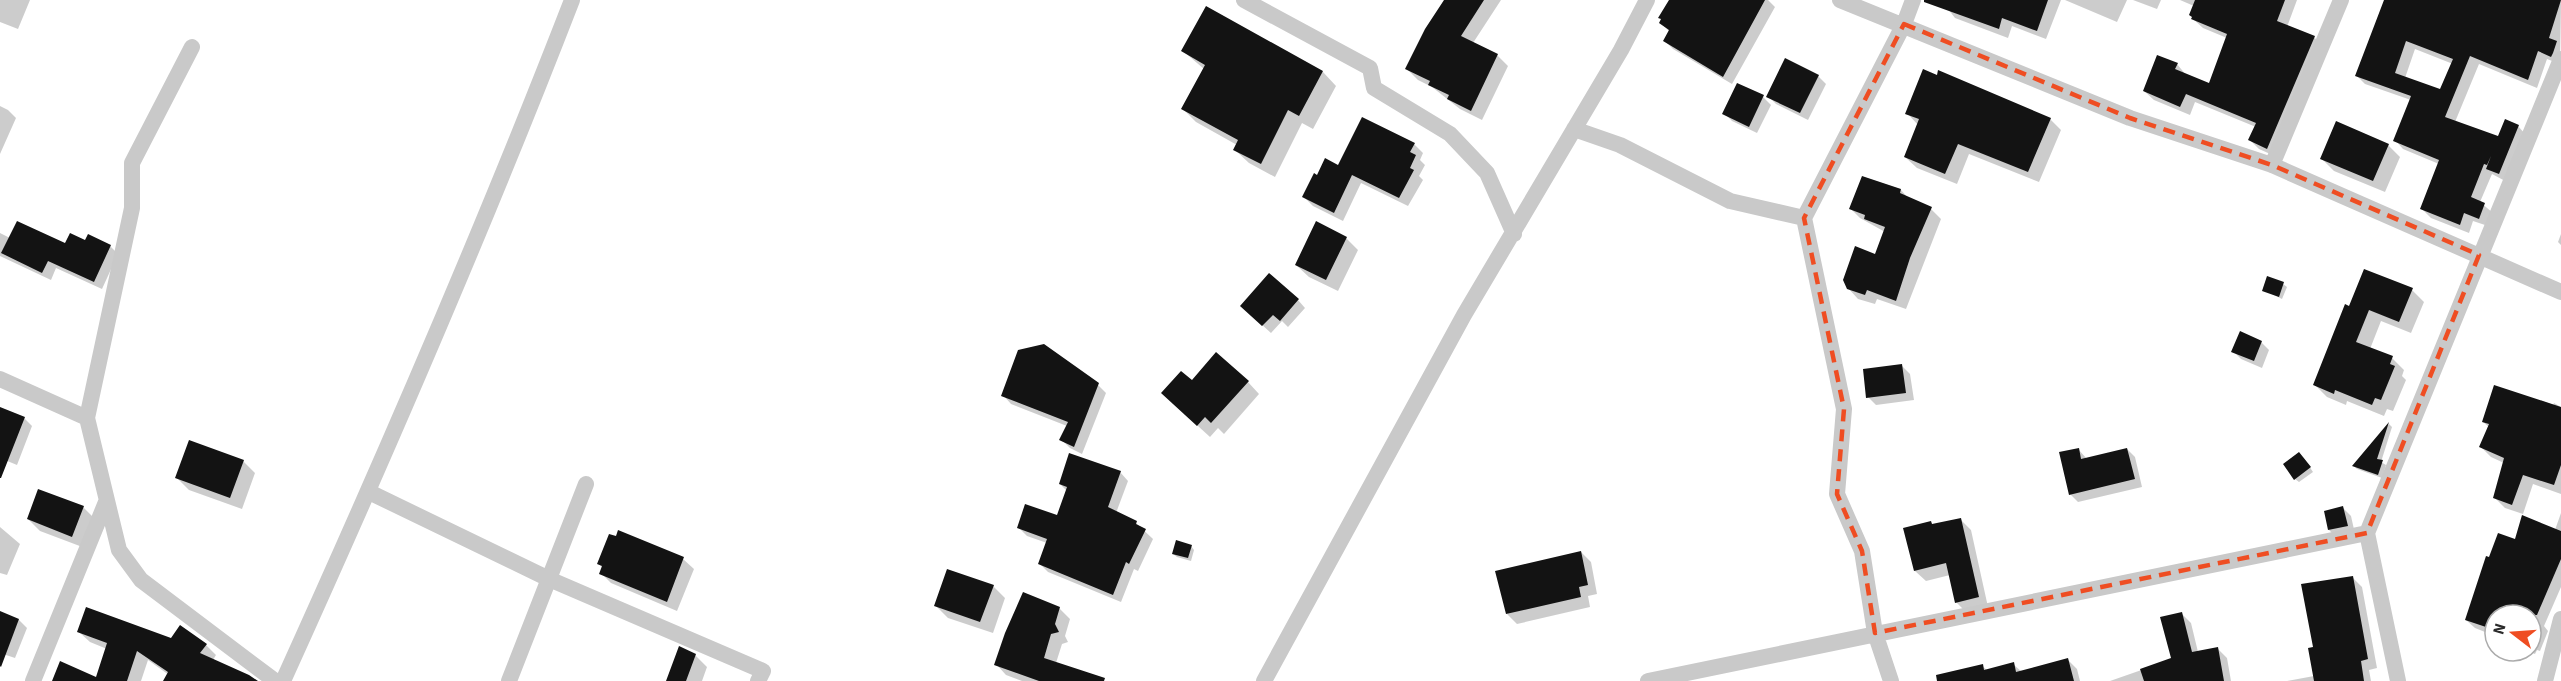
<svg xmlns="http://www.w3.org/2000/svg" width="2561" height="681" font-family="'Source Sans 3',sans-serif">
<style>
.shadow{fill:#0003;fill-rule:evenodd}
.building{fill:#131313;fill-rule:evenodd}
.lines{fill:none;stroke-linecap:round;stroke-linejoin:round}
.minor{stroke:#c9c9c9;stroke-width:16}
.marked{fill:none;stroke:#ef4d22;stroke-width:4.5;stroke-dasharray:12 8;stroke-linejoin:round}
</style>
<rect width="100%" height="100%" fill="#fff"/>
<path class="shadow" d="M0,0h30l-12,29 -18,-7z
M1445,0h56l-28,43 24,12 11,11 -26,54 -22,-11 -28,-22 -14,-7 -11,-11z
M1671,0h97l7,7 -43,77 -59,-35 -8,-8 5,-9 -9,-9z
M1941,0h120l-15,39 -34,-13 -4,12 -53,-20z
M2065,0h62l-10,22z
M2133,0h28l-4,9z
M2180,0h117l-10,27 27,10 9,10 -46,110 -18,-8 -9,-9 6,-13 -61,-25 -5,13 -36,-15 -10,-9 33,-27 9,11 24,10 17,-47 -24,-10 -10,-9 1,-13z
M2385,0h176l-1,64 -13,-5 -10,29 -58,-24 -24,58 44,16 19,-12 8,9 -19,47 -15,-8 -12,28 13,11 -5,13 -15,-5 -4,12 -38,-15 -9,-9 17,-45 -36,-15 -8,-9 16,-40 -46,-16 -9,-9zM2415,49l38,15 -12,27 -36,-13z
M1206,8l117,64 13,14 -23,43 -11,-6 -27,54 -26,-14 -14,-13 2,-5 -41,-23 -13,-13 21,-40 -21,-18z
M1818,76l8,8 -18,36 -32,-16 -8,-8z
M1763,97l8,8 -14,28 -25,-12 -8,-8z
M0,106l8,4 8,8 -16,36z
M1907,113l143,6 11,11 -22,52 -70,-28 -12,30 -40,-16 -12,-11 13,-32z
M1414,144l9,9 -3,7 5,5 -6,11 4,4 -15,26 -47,-23 -18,38 -30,-15 -9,-9 14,-20 21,-10z
M2388,145l12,12 -15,35 -51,-21 -12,-12z
M1901,190l8,9 22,10 10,10 -35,90 -29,-10 -2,5 -17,-5 -10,-11 28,-32 9,-24 -25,-14 -9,-9z
M0,233l10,5 56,7 20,-3 24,4 8,8 -16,35 -46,-21 -5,12 -51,-24z
M2561,234v11l-3,-3z
M1346,238l12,12 -20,41 -29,-14 -13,-12z
M2283,284l4,3 -5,12 -18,-9z
M2412,290l12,12 -13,31 -30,-12 -11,28 22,9 12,12 -2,6 4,4 -13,31 -6,-2 -3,7 -37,-15 -1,4 -19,-8 -12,-12 35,-77z
M1298,300l7,8 -17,19 -6,-6 -11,12 -21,-19z
M2261,342l8,8 -7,18 -21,-9 -8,-8z
M1902,366l8,8 4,26 -38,5 -8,-8z
M1192,382h56l11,12 -35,40 -6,-6 -8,9 -35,-32z
M1098,385l8,8 -24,61 -12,-6 -9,-9 6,-13 -56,-22 -8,-9z
M2554,403l7,4v87l-28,-10 -10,30 -18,-6 -10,-10 9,-35 -13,-6 -10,-10 8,-20 -6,-5 70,-16z
M0,409l24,9 8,8 -15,39 -17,-7z
M2389,424l3,3 -11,35 5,3 -4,13 -25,-9 -3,-3z
M2078,449l9,10 40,-10 8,8 7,30 -64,15 -8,-8z
M2303,457l10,15 -14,10 -4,-3z
M243,461l12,12 -13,36 -53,-19 -12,-12z
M1120,472l8,9 -12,32 20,10 17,16 -15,32 -4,-2 -13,33 -73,-30 -8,-8 7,-21 -20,-7 -8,-8 39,-11 9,-26 -7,-7z
M83,507l12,12 -10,29 -45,-17 -12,-12z
M2343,508l8,8 4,18 -18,4 -8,-8z
M2561,513v74l-17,39 4,5 -8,20 -3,-1 -2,4 -7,-3h3v-36h-36v21l-20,-8 -9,-8 24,-61 26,-19 39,-10z
M1960,519l11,11 17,77 -22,5 -10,-10 -6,-27 -24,6 -11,-10 18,-46z
M0,527l20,17 -13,31 -7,-2z
M619,532l64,27 11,10 -17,42 -66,-28 -10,-10 2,-5 -5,-5z
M1191,546l3,4 -3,11 -14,-4 -4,-3z
M1581,552l10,10 6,32 -9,2 2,11 -73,17 -10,-10z
M2353,578l9,9 15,81 -8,2 2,11h-84l27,-5v-28z
M993,586l12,12 -12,35 -45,-15 -12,-12z
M1059,608l11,11 -5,17 3,6 -6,2 -6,19 39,18h-73l-16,-6 -10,-11z
M0,613l19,7 8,8 -12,30 -15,-5z
M2181,613l10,10 7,29 19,-4 10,10 4,23h-121l63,-22z
M79,632l93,7 34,6 10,10 -3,5 42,21h-83l-3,-6 -21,-15 -7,21h-45l11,-32 -17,-7z
M695,655l12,12 -5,14h-35z
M2068,660l9,9 3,12h-141l43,-15 5,4 26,-6 9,8z"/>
<path class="building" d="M1444,0h40l-23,36 37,18 -27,57 -24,-12 2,-4 -21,-10 2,-4 -25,-12 20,-40z
M1669,0h96l-42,77 -60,-36 6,-11 -10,-7 2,-4 -3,-1z
M1924,0h124l-11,31 -35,-13 -3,11 -75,-27z
M2195,0h90l-8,21 38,15 -48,113 -19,-9 8,-17 -70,-29 -6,13 -37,-16 14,-36 21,8 -3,6 34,14 18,-49 -36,-15 1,-2 -3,-2z
M2384,0h177l-12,38 8,3 -4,12 -2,4 -13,-6 -10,29 -58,-24 -25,61 53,19 7,-17 14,6 -20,49 -13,-5 5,-13 -4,9 -3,-1 -13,33 14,6 -6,16 -15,-6 -4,12 -40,-16 19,-49 -46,-19 18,-45 -56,-20zM2406,41l47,18 -13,30 -45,-16z
M1206,6l117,65 -24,45 -11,-6 -27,54 -28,-14 5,-10 -57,-31 24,-44 -24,-14z
M1785,58l34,17 -19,38 -34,-16z
M1923,69l14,6 1,-5 113,48 -23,54 -70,-28 -13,30 -41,-17 15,-38 -14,-5z
M1737,83l27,12 -15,32 -27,-13z
M1362,117l53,26 -5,9 6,3 -6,13 4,2 -15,28 -47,-23 -18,38 -32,-16 12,-24 3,2 8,-17 13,7z
M2336,121l53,23 -16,37 -53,-22z
M1862,176l39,13 -1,4 32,14 -22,51 -14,43 -29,-11 -2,5 -18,-6 -4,-9 12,-34 20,8 10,-27 -21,-8 1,-4 -16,-6z
M17,221l48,22 5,-10 15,7 3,-6 23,11 -17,37 -46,-21 -6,12 -41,-20z
M1316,221l31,16 -21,43 -31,-15z
M2364,269l49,19 -14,34 -30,-12 -13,32 37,14 -3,8 5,2 -14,34 -6,-2 -3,7 -37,-15 -1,4 -21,-9 32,-81 4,2z
M1269,273l30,26 -19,22 -7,-6 -11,11 -22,-20z
M2267,276l17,6 -5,15 -17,-6z
M2240,331l22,10 -8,20 -23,-9z
M1044,344l55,39 -25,64 -15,-7 9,-18 -67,-26 17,-46z
M1216,352l33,29 -38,42 -6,-6 -8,9 -36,-33 20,-22 11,9z
M1902,364l4,29 -40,5 -3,-29z
M2494,385l67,22v58l-7,20 -31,-10 -11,30 -19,-7 11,-40 -25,-11 10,-23 -7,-2z
M0,407l25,10 -24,61h-1z
M2389,422l-12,37 6,1 -5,15 -26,-9z
M189,440l55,20 -14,38 -55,-20z
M2079,448l2,11 46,-11 8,31 -66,16 -10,-43z
M2299,452l12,15 -17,13 -11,-16z
M1069,453l52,18 -13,36 29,14 -1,3 10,5 -17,35 -3,-2 -13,33 -75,-31 9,-25 -30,-11 8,-24 32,11 10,-28 -8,-3z
M38,489l46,17 -12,31 -45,-18z
M2343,506l5,20 -20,4 -4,-19z
M2522,515l39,16v28l-24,56h-42v15l-30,-10 21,-64 3,1 9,-24 17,6z
M1961,518l18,79 -24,6 -9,-40 -32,8 -11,-43 28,-7 1,3z
M618,530l66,27 -17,45 -68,-28 3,-8 -5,-2 12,-30 7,2z
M1176,540l16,5 -4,13 -16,-4z
M1581,551l7,34 -9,2 2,10 -75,17 -11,-43z
M947,569l47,16 -14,37 -46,-16z
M2353,576l15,83 -7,2 3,20h-50l-6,-33 5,-1 -12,-63z
M1023,592l37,15 -5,17 4,8 -8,2 -7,24 61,20 -1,3h-65l-45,-16 11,-32z
M86,607l85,31 9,-13 27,19 -7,9 49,22 9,6h-95l5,-9 -31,-21 -10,30h-75l8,-20 36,16 11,-34 -30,-11z
M0,611l19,8 -18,48 -1,-1z
M2182,612l10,40 26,-5 6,34h-80l-4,-12 31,-11 -11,-41z
M679,646l17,8 -10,27h-20z
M2068,658l6,23h-137l-1,-6 47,-11 1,6 30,-8 2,10z"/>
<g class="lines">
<path class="minor" d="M1244,0l126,68 4,20 76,46 37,39 27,61
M1840,0l290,118 142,47 289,127
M192,47l-60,116v45l-45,210 32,132 22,30 134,101
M1574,129l46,16 110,56 74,17 40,191 -7,85 25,57 13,82 16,48
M2272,165l69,-165
M1804,218l100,-194 9,-24
M0,379l87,39
M369,492l180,87 214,92 -5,10
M33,681l73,-179
M283,681c102,-225 200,-451 289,-681
M509,681l77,-197
M1264,681l200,-366 157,-265 26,-50
M1648,681l719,-148
M2398,681l-31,-148 194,-474
M2545,681l16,-62"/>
</g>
<path class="marked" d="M1904,24l226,94 142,47 207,90 -112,278 -492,100 -13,-82 -25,-57 7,-85 -40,-191z"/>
<g transform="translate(2513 633) rotate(287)"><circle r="28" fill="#ffffff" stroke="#ababab" stroke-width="1.5"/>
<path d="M0-4.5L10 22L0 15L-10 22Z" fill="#ef4d22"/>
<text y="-9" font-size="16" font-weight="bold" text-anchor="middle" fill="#2c2c2c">N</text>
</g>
</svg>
